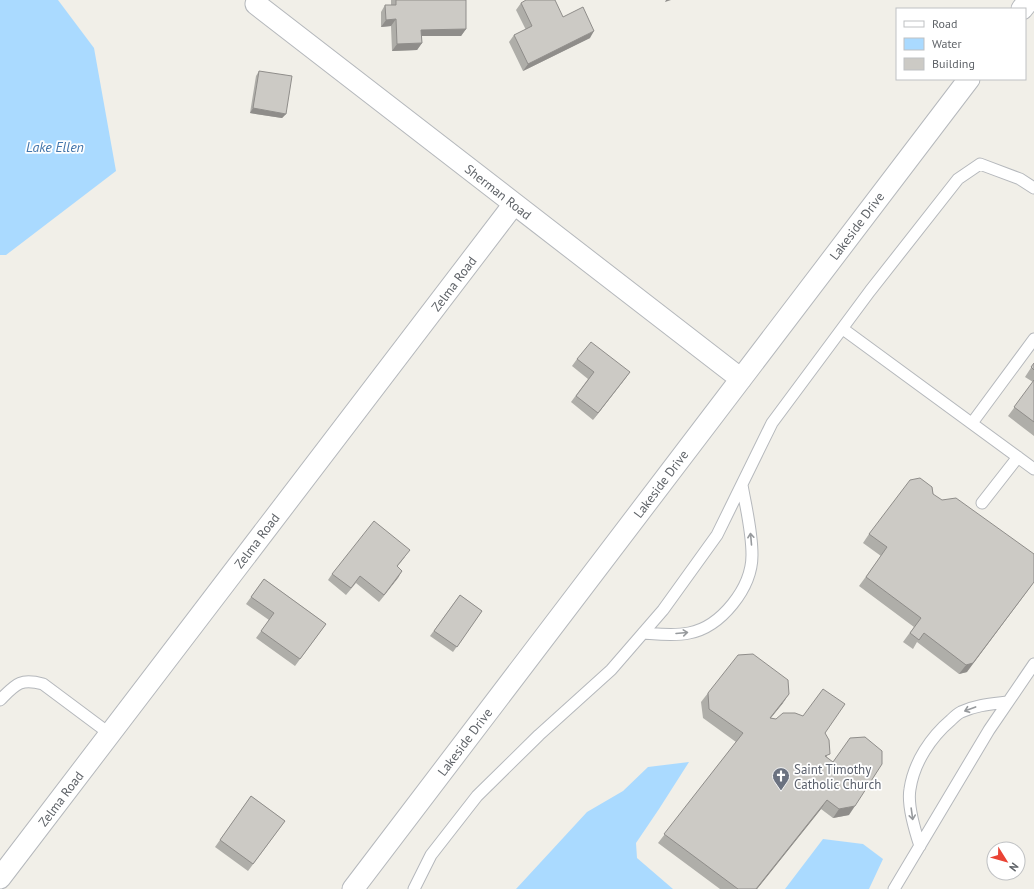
<svg xmlns="http://www.w3.org/2000/svg" width="1034" height="889" font-family="'PT Sans',sans-serif">
<style>
.water{fill:#aadaff}
.lines{fill:none;stroke-linecap:round;stroke-linejoin:round}
.service-casing{stroke:#b5b8bc;stroke-width:13}
.minor-casing{stroke:#b5b8bc;stroke-width:23}
.service{stroke:#fff;stroke-width:11}
.minor{stroke:#fff;stroke-width:21}
.wall{fill:#afaea9}
.shaded-wall{fill:#8f8d8a}
.building{fill:#cccac5;stroke:#8f8d8a}
.oneway{stroke:#979a9d}
.labels{text-anchor:middle;dominant-baseline:central;stroke-width:3.5;stroke-linejoin:round;paint-order:stroke}
.street-label{font-size:13px;fill:#5f6368;stroke:#fff}
.worship-label{font-size:13px;fill:#5b616d;stroke:#fff;text-anchor:start}
.water-label{font-size:14px;font-style:italic;fill:#4174aa;stroke:#fff}
</style>
<rect width="100%" height="100%" fill="#f1efe8"/>
<path class="water" d="M0,0h58l36,48 22,123 -110,84h-6z
M689,762l-30,47 -23,34 1,15 36,31h-157l71,-77 36,-21 25,-24z
M823,839l40,5 20,15 -14,30h-84z"/>
<g class="lines">
<g class="service-casing">
<path id="service" d="M843,329l191,140
M972,423l62,-84
M982,503l36,-46
M643,633c15,1 31,3 46,0 32,-6 63,-45 63,-78 0,-24 -6,-47 -10,-70
M0,700c16,-16 20,-22 43,-16l67,50
M920,846c-5,-15 -13,-41 -10,-57 4,-27 21,-52 41,-69 3,-3 6,-6 10,-8 15,-7 31,-8 47,-10
M414,889l17,-34 46,-59 62,-61 72,-65 52,-60 54,-75 55,-112 98,-132 88,-112 22,-15 40,15 14,9
M894,889l95,-159 45,-66"/>
</g>
<g class="minor-casing">
<path id="minor" d="M256,4l485,375
M1022,9l7,-9
M0,878l514,-674
M353,889l616,-810"/>
</g>
<use href="#service" class="service"/>
<use href="#minor" class="minor"/>
</g>
<path class="wall" d="M391,0h75v29l-5,7h-39v7l-5,7 -25,1 -1,-25 -10,1v-15l4,-7h6z
M521,3l42,14 27,21 -67,33 -14,-29 5,-7 12,-5 -10,-20z
M259,71l27,43 -4,4 -32,-5 6,-37z
M577,359l53,13 -37,48 -22,-18 17,-23 -16,-13z
M1034,363v73l-26,-20 25,-34 -8,-5z
M932,487l35,185 -8,2 -42,-32 -4,7 -10,-7 11,-15 -55,-41 22,-30 -18,-13 6,-9z
M405,557l-8,10 5,4 -23,31 -23,-19 -10,12 -18,-15 4,-6z
M264,579l62,45 -31,42 -39,-28 13,-18 -23,-16z
M460,595l22,16 -29,41 -23,-16z
M708,693l75,10 -12,15 54,15 2,24 22,58 -16,3 -12,-9 -64,80h-37l-62,-46 78,-101 -33,-24 -2,-16z
M251,796l34,25 -37,50 -33,-24z"/>
<path class="shaded-wall" d="M666,0h5l-6,2z
M396,19l-5,7 -10,1 5,-7z
M466,29l-5,7h-44l4,-6z
M594,31l-4,7 -67,33 5,-7z
M422,43l-5,7 -25,1 5,-7z
M253,108l33,6 -4,4 -32,-5z
M630,372l-5,7 -32,41 5,-7z
M402,571l-4,7 -19,24 5,-7z
M1034,582l-67,90 -8,2 7,-9z
M789,694l-6,9 -20,24 7,-9z
M827,800l-6,9 -64,80h-1z
M855,806l-6,9 -16,3 6,-9z"/>
<path class="building" d="M396,0h70v29l-45,1 1,13 -25,1 -1,-25 -10,1 -1,-15h11z
M526,0h29l8,17 20,-10 11,24 -66,33 -14,-29 18,-9 -11,-23z
M259,71l33,5 -6,38 -33,-6z
M591,342l39,30 -32,41 -22,-17 18,-24 -17,-13z
M1034,363v7l-3,-3z
M1034,380v42l-20,-15z
M920,478l12,9 1,7 9,6 14,-2 78,56v28l-61,81 -7,2 -42,-32 -5,7 -9,-7 11,-15 -55,-41 21,-30 -18,-13 41,-54z
M374,521l36,29 -13,16 5,5 -18,24 -24,-19 -9,12 -19,-14z
M264,579l62,45 -26,35 -39,-28 13,-18 -23,-16z
M460,595l22,16 -25,36 -23,-16z
M753,654l35,26 1,14 -19,24 6,1 7,-6h12l8,3 20,-27 22,15 -20,29 4,7 1,14 -5,2 8,6 17,-24 15,-1 17,14v13l-27,42 -16,3 -12,-9 -71,89h-18l-74,-55 79,-101 -34,-24 -1,-16 30,-38z
M251,796l34,25 -32,43 -33,-24z"/>
<defs><path id="oneway-shaft" d="M-6 0H5M1.5-3L5.5 0L1.5 3" fill="none" stroke-width="1.6" stroke-linecap="round" stroke-linejoin="round"/></defs>
<g class="oneway">
<use href="#oneway-shaft" transform="translate(751 539) rotate(-95)"/>
<use href="#oneway-shaft" transform="translate(682 633) rotate(-5)"/>
<use href="#oneway-shaft" transform="translate(970 709) rotate(160)"/>
<use href="#oneway-shaft" transform="translate(912 814) rotate(82)"/>
</g>
<defs>
<g id="church-pin" transform="scale(0.9)"><path d="M0 17L-7.5 6A9.5 9.5 0 1 1 7.5 6Z" fill="#6b7280" stroke="#fff"/><path d="M-1.2-6h2.4v3.5h3.3v2.4h-3.3V6h-2.4V-.1h-3.3v-2.4h3.3Z" fill="#fff"/></g>
</defs>
<g fill-rule="evenodd">
<use href="#church-pin" x="781" y="776"/>
</g>
<g class="labels">
<g class="street-label">
<text transform="translate(498 192) rotate(38)">Sherman Road</text>
<text transform="translate(857 226) rotate(-53)">Lakeside Drive</text>
<text transform="translate(454 284) rotate(-53)">Zelma Road</text>
<text transform="translate(661 484) rotate(-53)">Lakeside Drive</text>
<text transform="translate(257 541) rotate(-53)">Zelma Road</text>
<text transform="translate(465 742) rotate(-53)">Lakeside Drive</text>
<text transform="translate(61 799) rotate(-53)">Zelma Road</text>
</g>
<g class="worship-label">
<text x="794" y="769">Saint Timothy<tspan x="794" dy="15">Catholic Church</tspan></text>
</g>
<g class="water-label">
<text x="55" y="147">Lake Ellen</text>
</g>
</g>
<rect x="896" y="8" width="130" height="72" fill="#ffffff" stroke="#bfc1c3"/>
<rect x="904" y="21" width="20" height="6" fill="#ffffff" stroke="#bfc1c3"/>
<text x="932" y="28" font-size="12" fill="#5f6368">Road</text>
<rect x="904" y="38" width="20" height="12" fill="#aadaff" stroke="#bfc1c3"/>
<text x="932" y="48" font-size="12" fill="#5f6368">Water</text>
<rect x="904" y="58" width="20" height="12" fill="#cccac5" stroke="#bfc1c3"/>
<text x="932" y="68" font-size="12" fill="#5f6368">Building</text>
<g transform="translate(1006 861) rotate(127)"><circle r="19" fill="#ffffff" stroke="#bfc1c3"/>
<path d="M0-3L7 15L0 10L-7 15Z" fill="#ea4335"/>
<text y="-6" font-size="11" font-weight="bold" text-anchor="middle" fill="#5f6368">N</text>
</g>
</svg>
